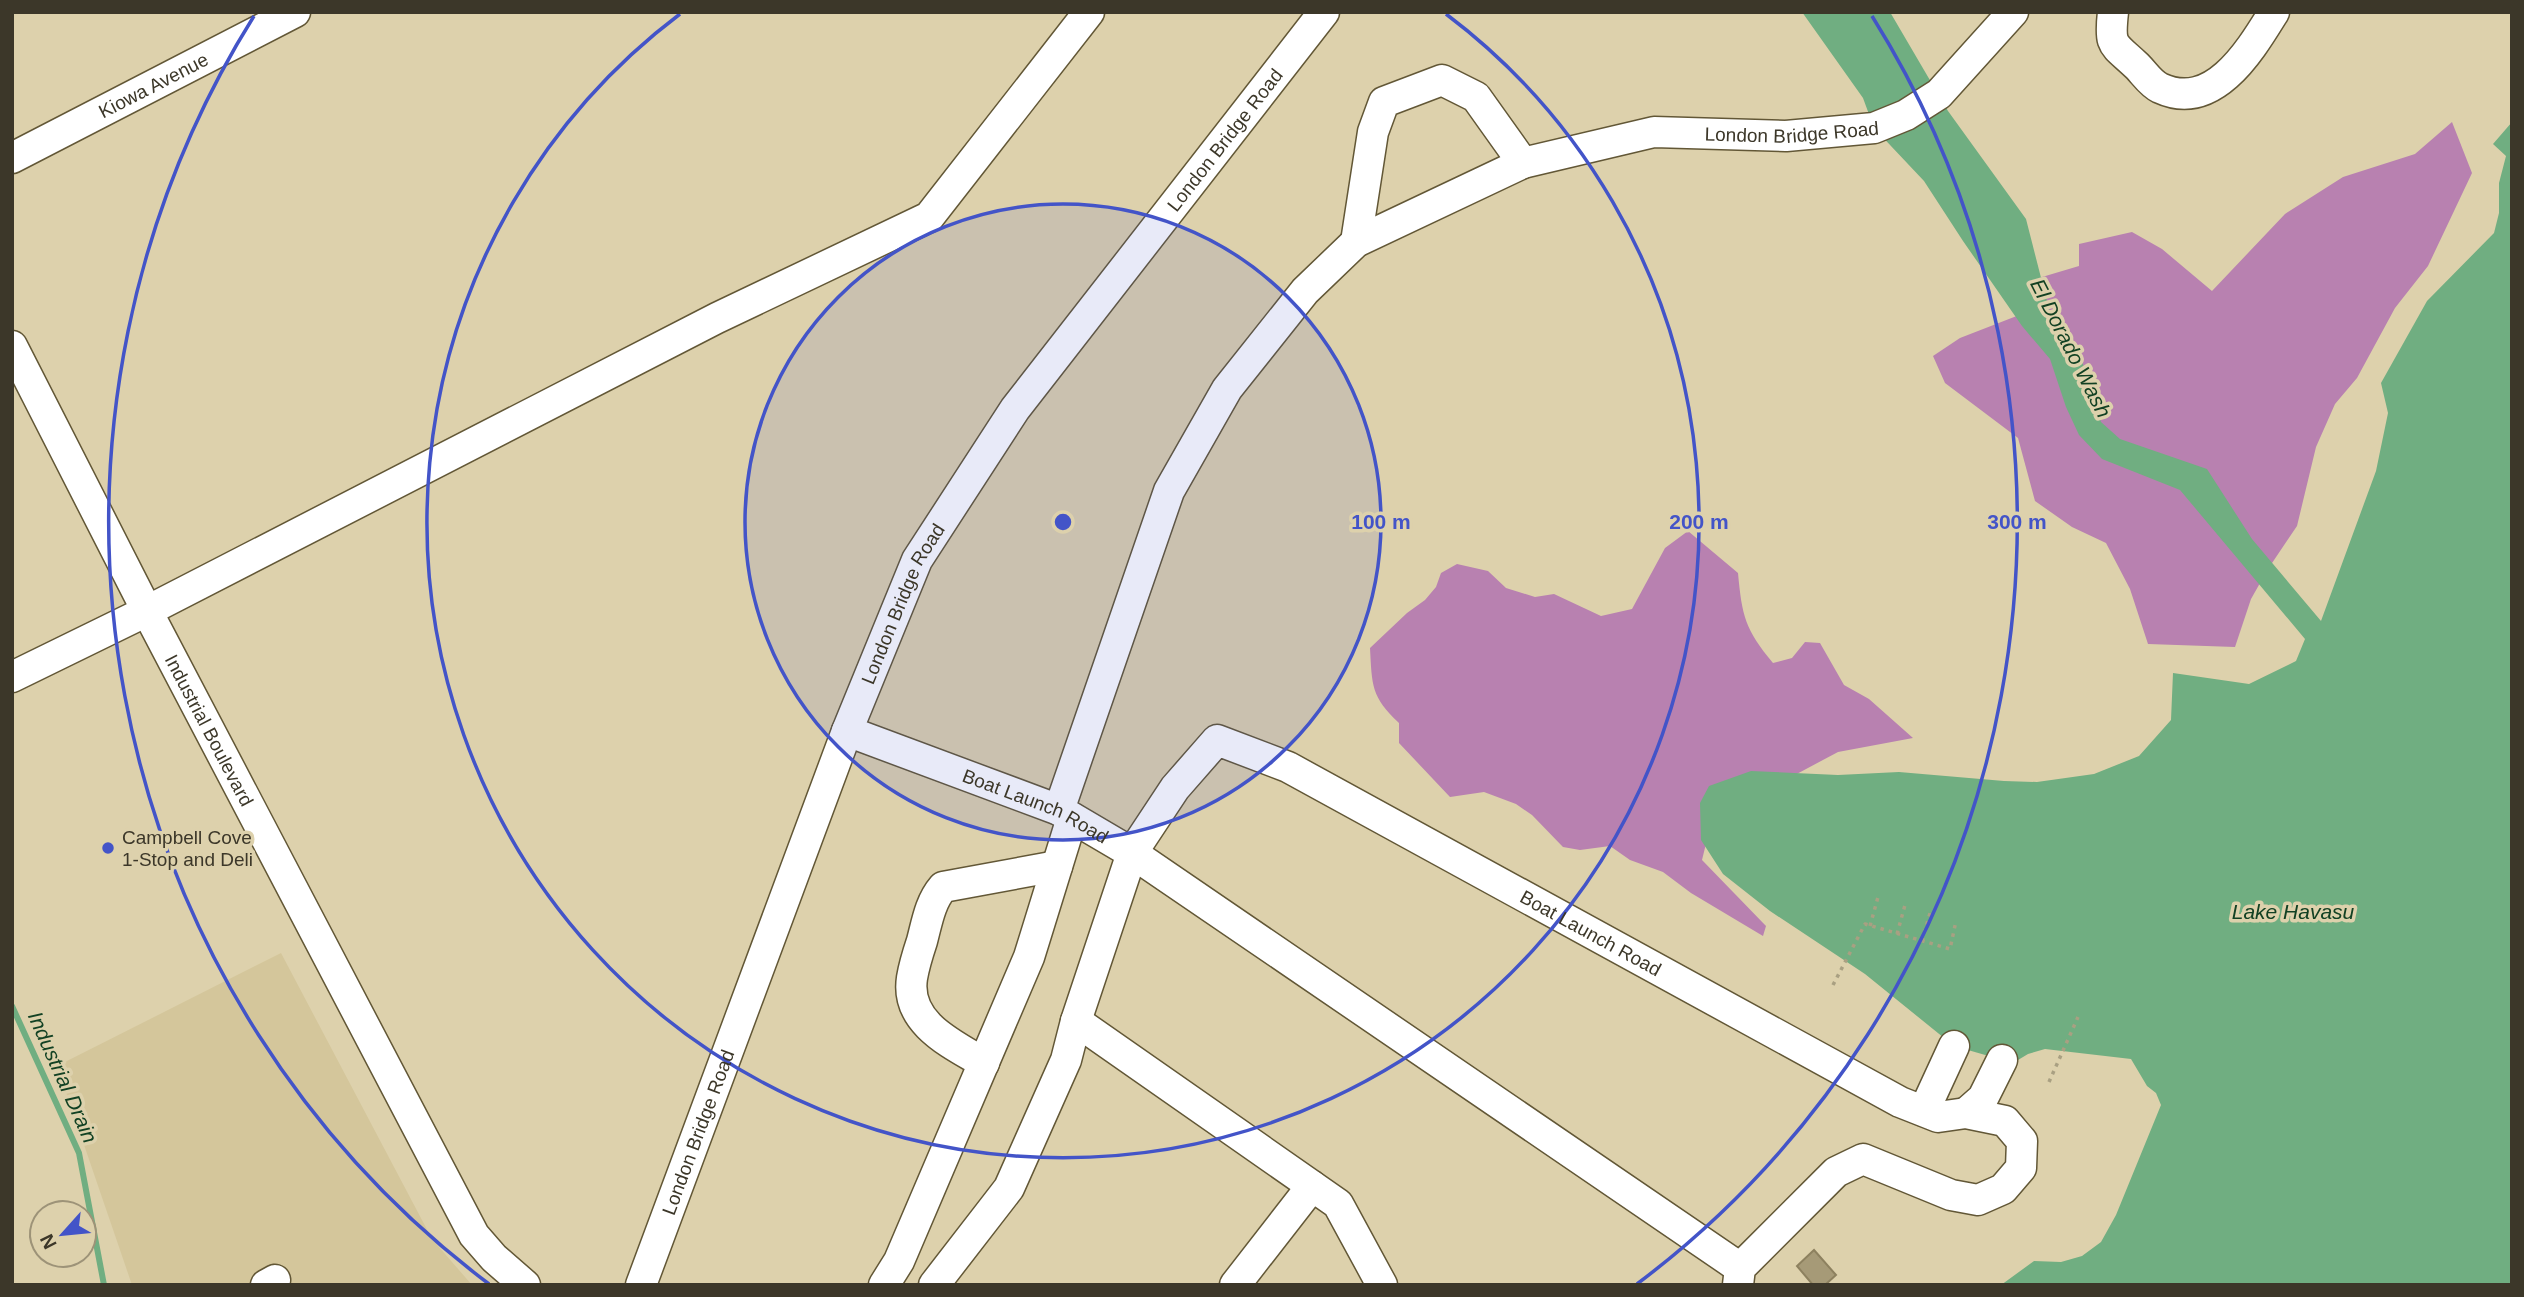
<svg xmlns="http://www.w3.org/2000/svg" width="2524" height="1297" font-family="Helvetica,sans-serif">
<style>
.built{fill:#d4c69b}
.forest{fill:#b881b0}
.water{fill:#70ae81}
.lines{fill:none;stroke-linecap:round;stroke-linejoin:round}
.stream{stroke:#70ae81;stroke-width:6}
.building{fill:#a69a77;stroke:#8d815f;stroke-width:2}
.minor-casing{stroke:#625736;stroke-width:33}
.path{stroke:#a9a082;stroke-width:3.5;stroke-dasharray:3.5 5;stroke-linecap:butt}
.minor{stroke:#fff;stroke-width:30}
.ring{fill:none;stroke:#4354c8;stroke-width:3.5}
.poi-dot{fill:#4354c8;stroke:#ddd1ac;stroke-width:2.5}
.labels{text-anchor:middle;dominant-baseline:central;stroke-width:7;stroke-linejoin:round;paint-order:stroke}
.street-label{font-size:19px;fill:#3c3729;stroke:#ddd1ac}
.poi-label{font-size:19px;fill:#3c3729;stroke:#ddd1ac;text-anchor:start}
.water-label{font-size:21px;font-style:italic;fill:#124123;stroke:#ddd1ac}
.centre{fill:#4354c8;stroke:#ddd1ac;stroke-width:3.5}
.ring-label{font-size:21px;text-anchor:middle;font-weight:bold;fill:#4354c8;stroke:#ddd1ac;stroke-width:7;stroke-linejoin:round;paint-order:stroke}
</style>
<rect width="100%" height="100%" fill="#ddd1ac"/>
<path class="built" d="M281,953l151,286 40,46h-340l-75,-219z"/>
<path class="forest" d="M2452,122l20,51 -44,93 -33,42 -38,70 -22,26 -19,43 -19,79 -29,43 -17,30 -16,48 -87,-3 -18,-55 -24,-46 -34,-16 -37,-26 -17,-63 -73,-55 -12,-27 27,-18 67,-26 5,-32 47,-14v-22l53,-12 30,17 50,42 73,-77 58,-37 72,-23z
M1688,531l50,42c4,43 7,56 35,90l19,-5 13,-16 15,1 24,42 25,14 44,39 -75,14 -126,67 -10,41 64,66 -3,10 -72,-43 -28,-21 -33,-12 -20,-14 -30,4 -17,-3 -31,-32 -16,-11 -32,-12 -34,5 -51,-54v-20c-28,-26 -27,-38 -29,-75l37,-35 18,-13 11,-13 5,-14 16,-9 31,7 18,17 29,9 19,-3 47,22 31,-7 33,-61z"/>
<path class="water" d="M1802,12h88l58,99 78,108 23,90 33,52 19,61 19,17 87,30 45,70 69,82 55,-150 12,-58 -7,-30 46,-82 67,-68 5,-20v-30l7,-27 -13,-12 19,-22v1163h-511l33,-24 27,1 21,-6 19,-14 15,-27 45,-110 -5,-12 -9,-7 -16,-27 -86,-10 -17,5 -15,9 -59,-17 -89,-72 -95,-63 -47,-37 -22,-34 -1,-37 9,-17 42,-15 87,4 61,-3 105,9 33,1 57,-8 45,-18 32,-36 2,-47 76,11 47,-23 9,-22 -125,-149 -78,-31 -23,-24 -13,-28 -16,-48 -28,-33 -59,-85 -39,-60 -50,-53 -11,-30z"/>
<g class="lines">
<path class="stream" d="M12,1006l67,147 25,132"/>
</g>
<path class="building" d="M1814,1250l22,25 -11,10h-12l-16,-19z"/>
<g class="lines">
<g class="minor-casing">
<g id="minor">
<path d="M2113,12c-4,36 0,31 24,54 8,8 13,17 23,22 54,25 91,-39 114,-76"/>
<path id="s1" d="M12,158l283,-146"/>
<path d="M1356,242l17,-110 11,-30 58,-22 34,17 47,66"/>
<path id="s2" d="M12,346l135,265 327,624 20,23 31,27"/>
<path d="M12,677l135,-66 570,-293 212,-101 160,-205"/>
<path id="s3" d="M847,731l212,79 73,43 608,415"/>
<path id="s4" d="M1059,810l110,-319 58,-102 78,-98 51,-49 167,-79 131,-31 132,4 88,-8 32,-13 33,-21 74,-82"/>
<path d="M1076,1021l262,183 44,81"/>
<path d="M984,1063c-32,-19 -79,-40 -72,-85 2,-12 6,-25 10,-37 5,-19 8,-39 21,-54l114,-21"/>
<path d="M1924,1111l30,-65"/>
<path d="M1966,1113l17,-15 19,-38"/>
<path d="M266,1285l9,-5"/>
<path id="s5" d="M641,1285l206,-554 70,-171 98,-151 309,-397"/>
<path d="M884,1285l15,-24 130,-304 43,-139"/>
<path id="s6" d="M934,1285l75,-97 57,-128 10,-39 56,-168 43,-65 42,-48 71,27 612,335 38,15 28,-4 39,8 17,20 -1,27 -18,21 -25,11 -27,-5 -88,-36 -27,13 -96,96 -2,17"/>
<path d="M1235,1285l77,-99"/>
</g>
</g>
<path class="path" d="M1870,926l8,-29
M1897,934l8,-29
M1922,941l8,-28
M1833,985l32,-61 85,25 6,-28
M2049,1082l29,-65"/>
<use href="#minor" class="minor"/>
</g>
<circle cx="1063" cy="522" r="318" fill="#4354c8" fill-opacity=".12"/>
<g class="ring">
<circle cx="1063" cy="522" r="318"/>
<path d="M1446 14A636 636 0 1 1 680 14"/>
<path d="M489 1284A954 954 0 0 1 254 16M1872 16A954 954 0 0 1 1637 1284"/>
</g>
<circle class="poi-dot" cx="108" cy="848" r="7"/>
<g class="labels">
<g class="street-label">
<text stroke="none"><textPath href="#s1" startOffset="159">Kiowa Avenue</textPath></text>
<text stroke="none"><textPath href="#s4" startOffset="1108">London Bridge Road</textPath></text>
<text stroke="none"><textPath href="#s5" startOffset="1297">London Bridge Road</textPath></text>
<text stroke="none"><textPath href="#s5" startOffset="730">London Bridge Road</textPath></text>
<text stroke="none"><textPath href="#s2" startOffset="432">Industrial Boulevard</textPath></text>
<text stroke="none"><textPath href="#s3" startOffset="203">Boat Launch Road</textPath></text>
<text stroke="none"><textPath href="#s6" startOffset="1043">Boat Launch Road</textPath></text>
<text stroke="none"><textPath href="#s5" startOffset="163">London Bridge Road</textPath></text>
</g>
<g class="poi-label">
<text x="122" y="837">Campbell Cove<tspan x="122" dy="22">1-Stop and Deli</tspan></text>
</g>
<g class="water-label">
<text transform="translate(2071 348) rotate(63)">El Dorado Wash</text>
<text x="2293" y="911">Lake Havasu</text>
<text transform="translate(63 1077) rotate(66)">Industrial Drain</text>
</g>
</g>
<circle cx="1063" cy="522" r="10" class="centre"/>
<g class="ring-label">
<text x="1381" y="529">100 m</text>
<text x="1699" y="529">200 m</text>
<text x="2017" y="529">300 m</text>
</g>
<rect width="2524" height="1297" fill="none" stroke="#3c3729" stroke-width="28"/>
<g transform="translate(63 1234) rotate(243)"><circle r="33" fill="#ddd1ac" stroke="#9d9378" stroke-width="2"/>
<path d="M0-5L12 26L0 18L-12 26Z" fill="#4354c8"/>
<text y="-10" font-size="19" font-weight="bold" text-anchor="middle" fill="#3c3729">N</text>
</g>
</svg>
